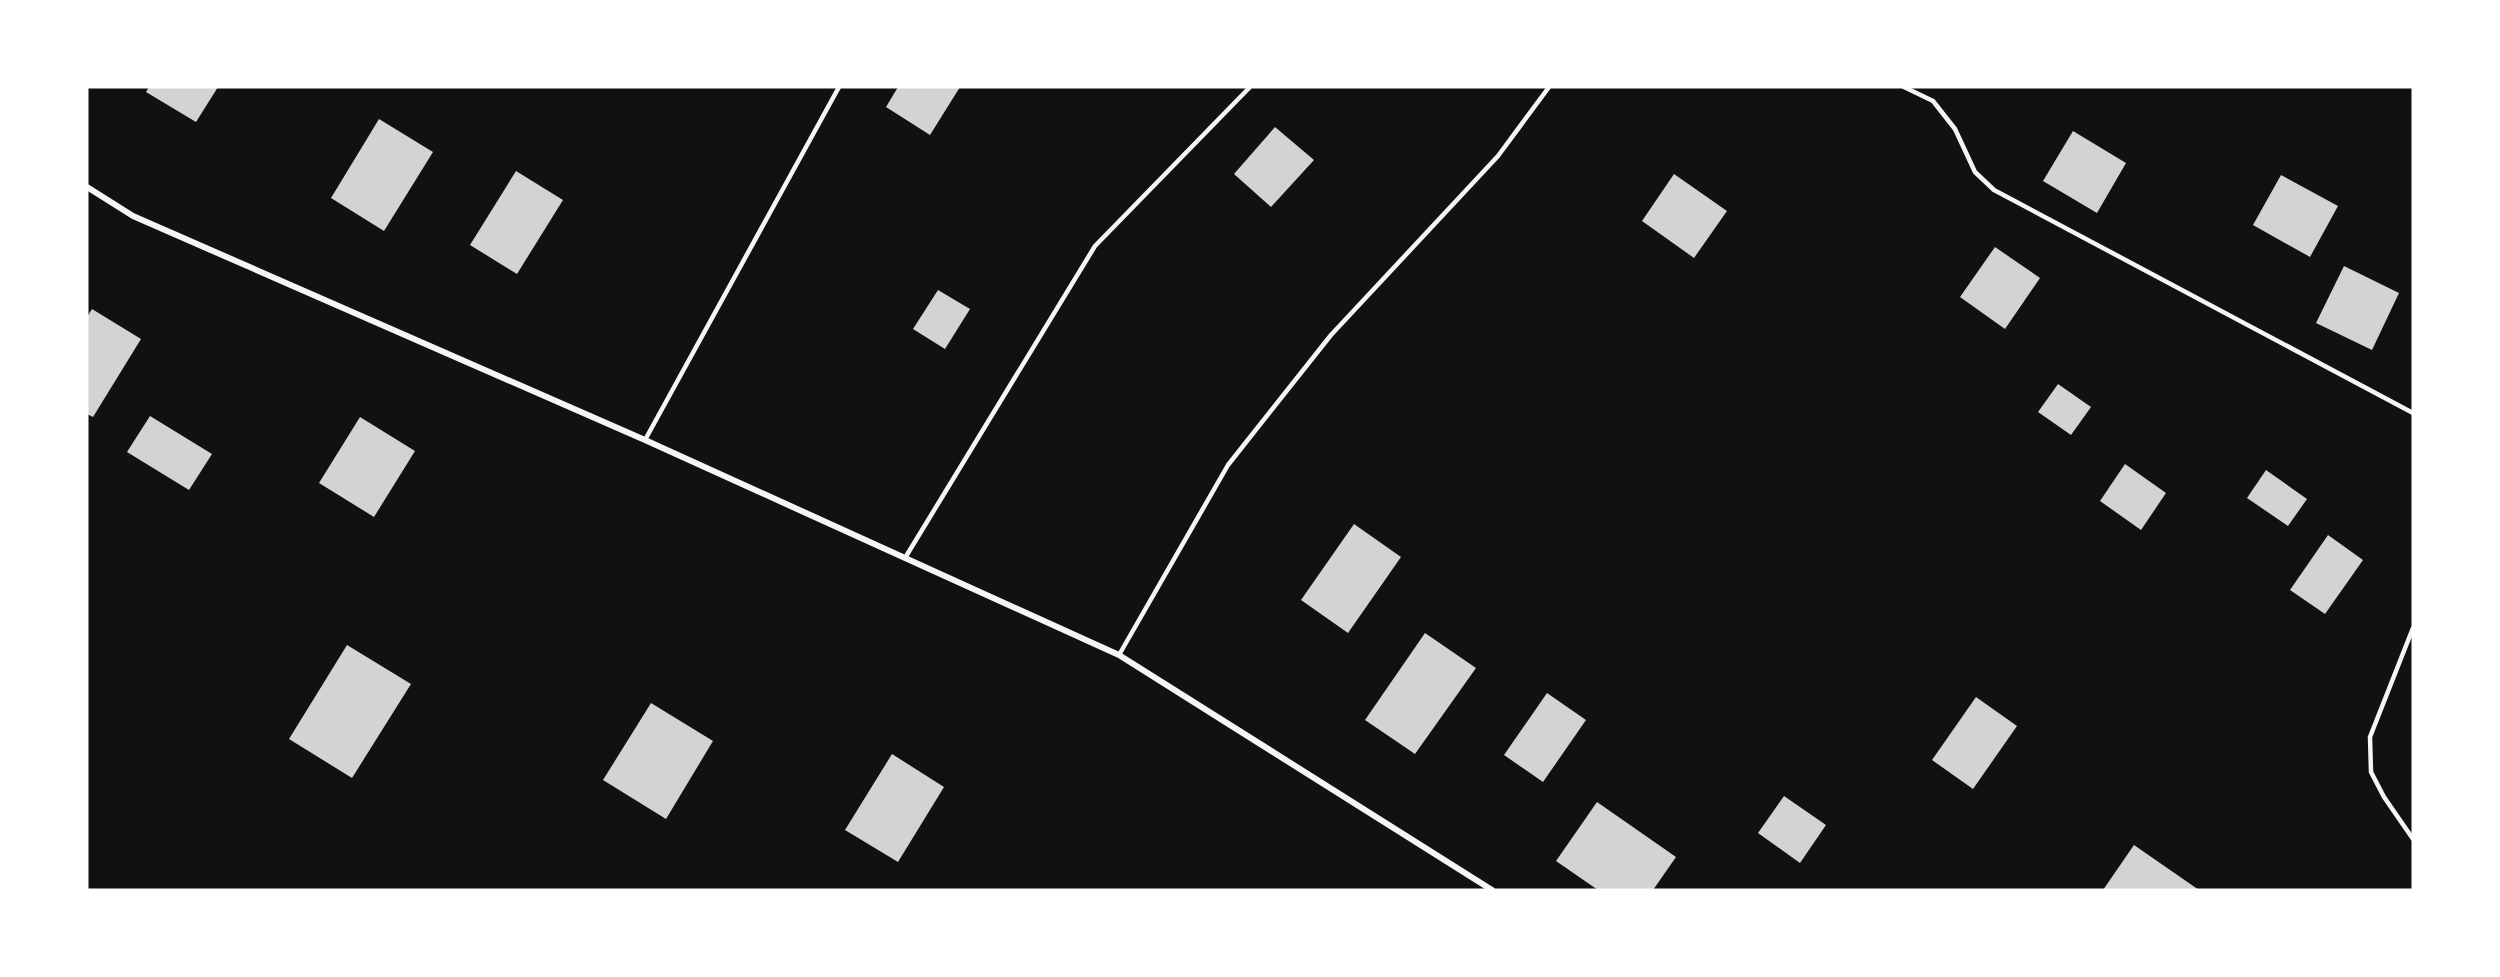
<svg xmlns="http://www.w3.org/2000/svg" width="2500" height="977" font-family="Merriweather,serif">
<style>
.building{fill:#d3d3d3}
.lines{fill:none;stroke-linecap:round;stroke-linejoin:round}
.service{stroke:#f5f5f5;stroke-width:4.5}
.minor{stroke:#f5f5f5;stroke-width:6}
</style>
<rect width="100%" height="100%" fill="#111"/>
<path class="building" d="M149,87h69l-22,35 -50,-30z
M898,87h62l-30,48 -44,-28z
M379,119l54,33 -49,79 -53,-33z
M1275,127l39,33 -43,47 -37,-33z
M2073,131l53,32 -29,50 -54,-32z
M516,171l47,29 -46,74 -47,-29z
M1674,174l53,37 -33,47 -52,-37z
M2281,175l57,31 -28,51 -57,-32z
M1995,247l45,31 -35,51 -45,-32z
M2344,266l55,27 -27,57 -56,-27z
M938,290l32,19 -25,40 -32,-20z
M92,309l49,30 -48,78 -6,-3v-97z
M2058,384l33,23 -20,28 -33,-23z
M150,416l62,38 -23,36 -62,-38z
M360,417l55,34 -41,66 -55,-34z
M2125,464l41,29 -25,37 -41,-29z
M2266,470l41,29 -19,27 -41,-28z
M1354,524l47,33 -53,76 -47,-33z
M2328,535l35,25 -38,54 -35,-24z
M1425,633l51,35 -61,86 -50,-34z
M347,645l64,39 -59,94 -63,-39z
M1547,693l39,27 -43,62 -39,-27z
M1976,697l41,29 -44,63 -41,-29z
M651,703l62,38 -47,78 -63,-39z
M892,754l52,33 -46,75 -53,-32z
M1784,796l42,29 -26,38 -42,-30z
M1597,802l79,55 -23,33h-55l-42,-29z
M2134,845l65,45h-96z"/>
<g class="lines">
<path class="service" d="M1904,87l29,14 22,28 20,43 19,18 419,223
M645,440l194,-353
M905,558l190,-312 155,-159
M2413,628l-43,109 1,35 13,25 29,42
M1119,655l109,-190 103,-130 167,-179 51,-69"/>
<path class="minor" d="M87,187l46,29 512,224 474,215 373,235"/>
</g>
<rect width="2500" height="977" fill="none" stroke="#ffffff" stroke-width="177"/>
</svg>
